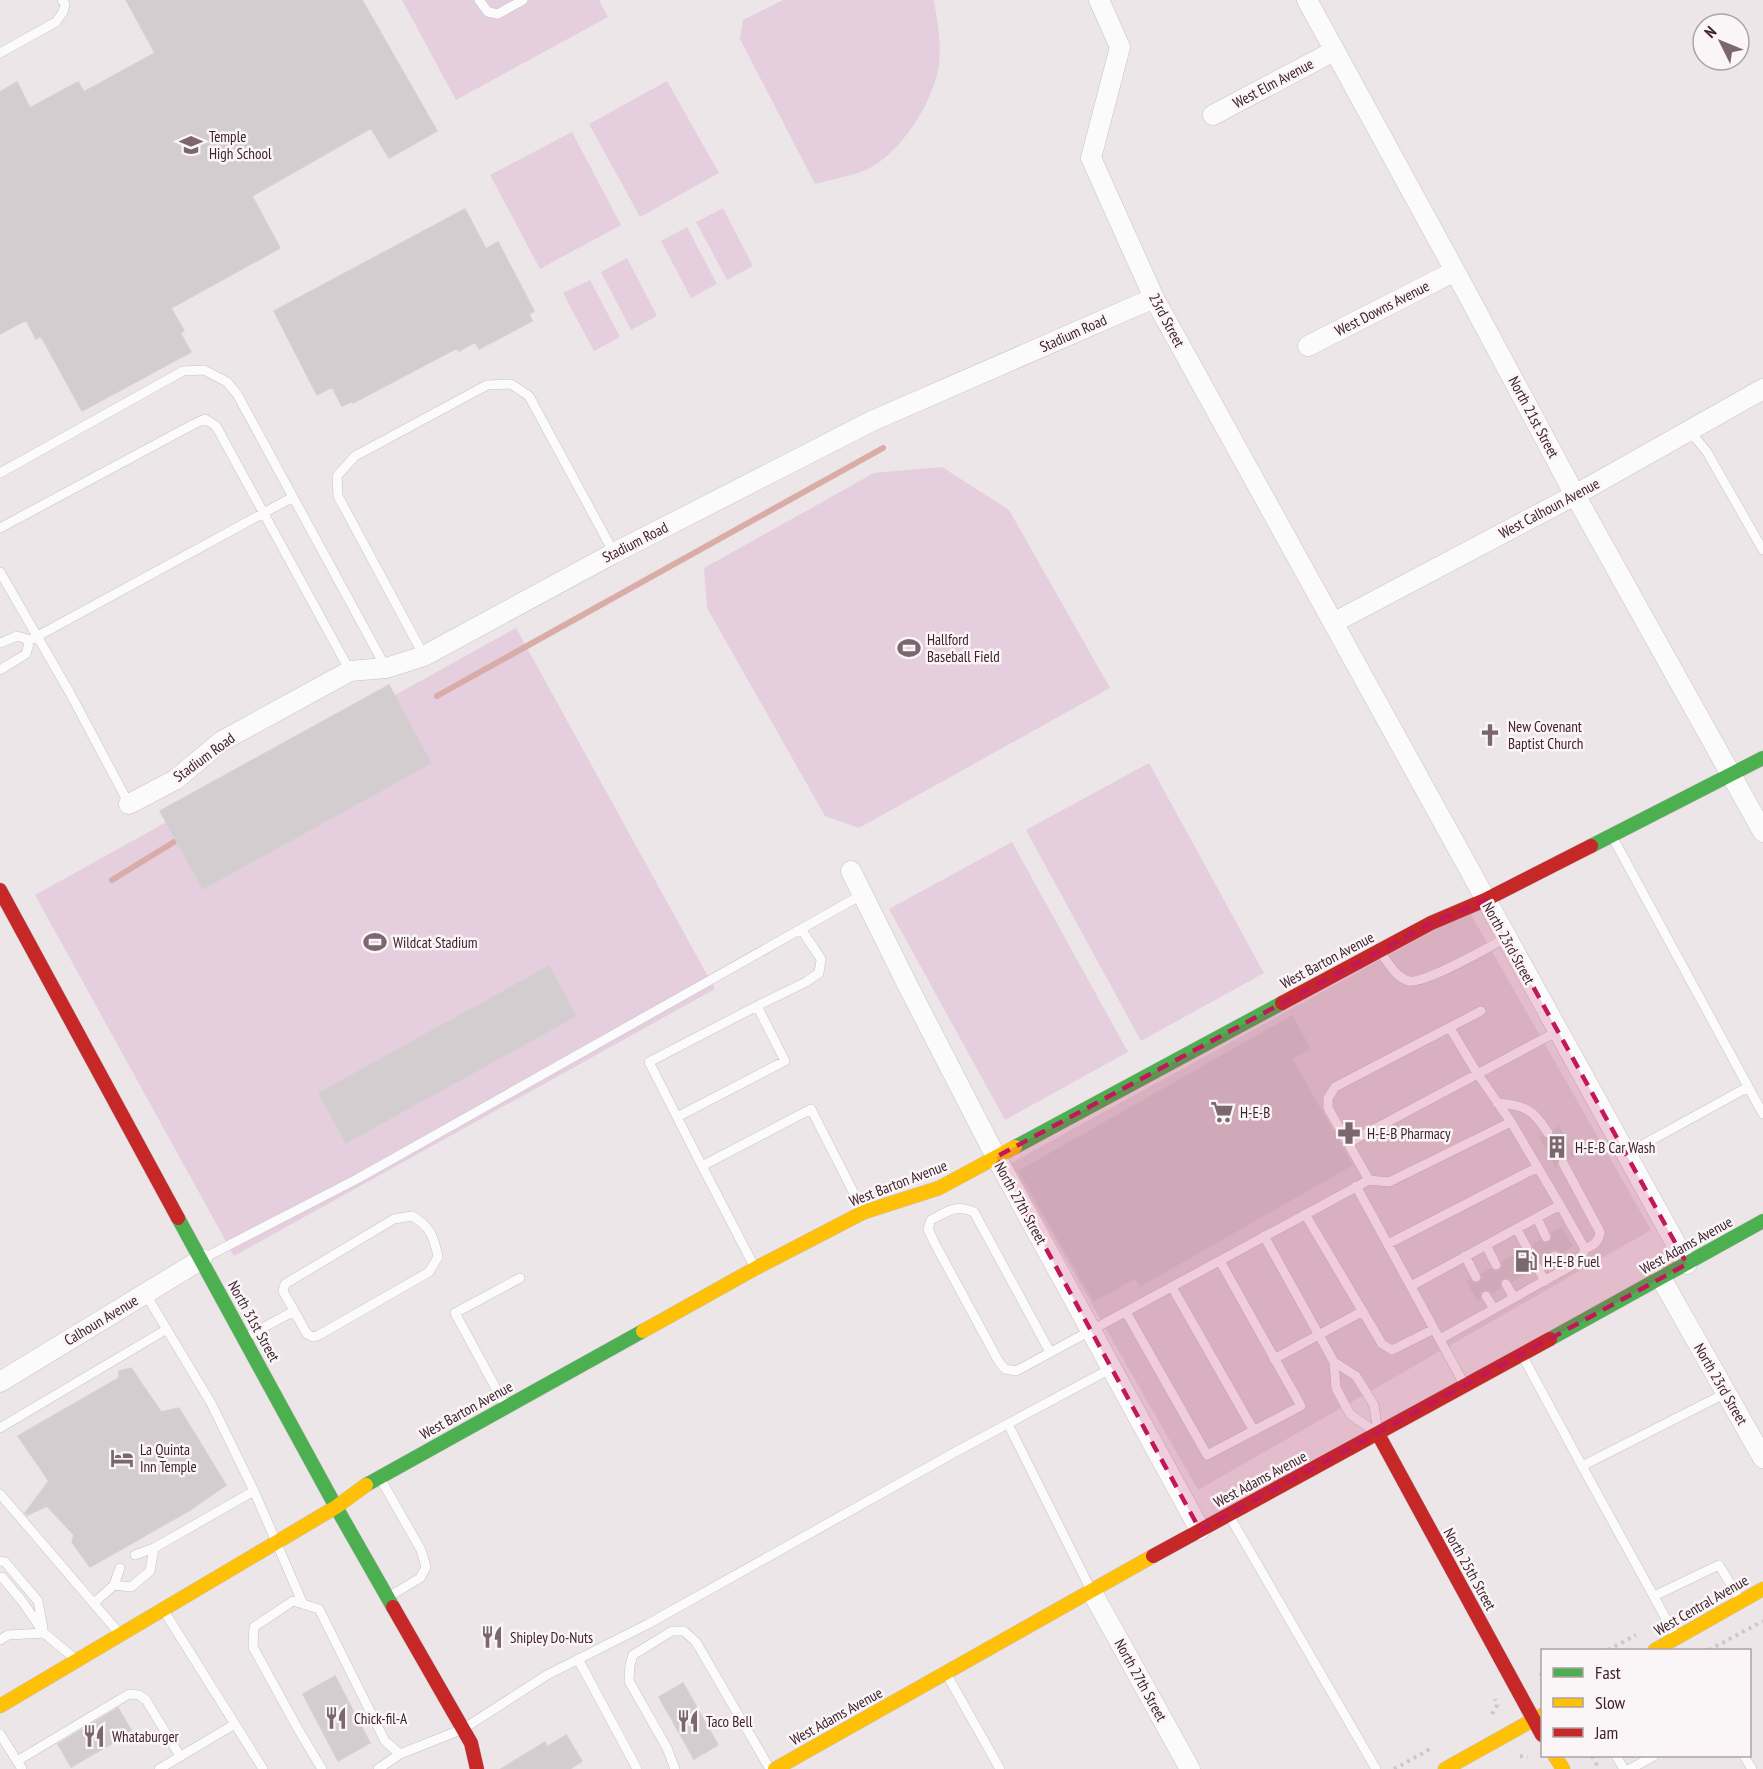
<svg xmlns="http://www.w3.org/2000/svg" width="1763" height="1769" font-family="'PT Sans Narrow',sans-serif">
<style>
.built{fill:#dfd6da}
.green{fill:#e5cfdf}
.lines{fill:none;stroke-linecap:round;stroke-linejoin:round}
.stream{stroke:#daaca7;stroke-width:6}
.building{fill:#d3cdcf;stroke:#d4cfd1;stroke-width:1.5}
.lane-casing{stroke:#c8c1c4;stroke-width:10}
.street-casing{stroke:#c8c1c4;stroke-width:21}
.fast-casing{stroke:#c9c1c5;stroke-width:15}
.slow-casing{stroke:#c9c1c5;stroke-width:15}
.jam-casing{stroke:#c9c1c5;stroke-width:15}
.path{stroke:#cec6c8;stroke-width:4;stroke-dasharray:3 4.5;stroke-linecap:butt}
.lane{stroke:#fcfbfc;stroke-width:9}
.street{stroke:#fcfbfc;stroke-width:20}
.fast{stroke:#4caf50;stroke-width:14}
.slow{stroke:#ffc107;stroke-width:14}
.jam{stroke:#c62828;stroke-width:14}
.marked{fill:#c2185b;fill-opacity:0.2;stroke:#c2185b;stroke-width:4.5;stroke-dasharray:12 8;stroke-linejoin:round}
.labels{text-anchor:middle;dominant-baseline:central;stroke-width:5;stroke-linejoin:round;paint-order:stroke}
.street-label{font-size:15px;fill:#40232c;stroke:#faf5f7}
.poi-label{font-size:15px;fill:#40232c;stroke:#faf5f7;text-anchor:start}
</style>
<rect width="100%" height="100%" fill="#ece6e9"/>
<path class="built" d="M1469,911l182,319 -453,260 -187,-327z"/>
<path class="green" d="M402,0h197l9,17 -152,83z
M783,0h151v1c4,23 9,52 3,74 -9,34 -37,78 -69,94 -11,6 -40,11 -53,15l-75,-145 3,-19z
M667,81l52,92 -79,44 -51,-93z
M572,132l49,93 -81,44 -50,-94z
M723,208l30,58 -26,14 -31,-58z
M687,227l30,57 -26,14 -30,-57z
M627,258l30,58 -26,14 -30,-58z
M590,280l30,57 -26,14 -31,-58z
M942,467l67,43 101,178 -251,140 -34,-12 -118,-208 -3,-40 170,-95z
M516,628l199,361 -481,267 -199,-361z
M1149,763l115,210 -123,68 -115,-211z
M1012,842l116,210 -123,68 -116,-211z"/>
<g class="lines">
<path class="stream" d="M437,696l446,-248
M112,880l62,-38"/>
</g>
<path class="building" d="M126,0h236l75,131 -48,27 -18,-30 -119,68 28,52 -109,60 13,23 -4,2 11,19 -109,59 -41,-75 -5,3 -10,-19 -26,14v-242l17,-10 13,26 48,-26 6,10 71,-39z
M465,209l21,40 12,-7 36,69 -5,3 3,7 -53,28 -4,-7 -16,9 -2,-3 -104,55 -1,-2 -10,5 -10,-19 -15,8 -43,-84z
M389,685l42,78 -228,126 -43,-78z
M549,966l27,50 -230,127 -27,-50z
M1292,1016l18,33 -18,10 60,106 -212,121 -5,-8 -41,23 -75,-130z
M1559,1127l16,29 -6,4 -3,-3h-6l-3,3 -1,7 -16,-30 2,-1 4,3h5l3,-4v-5z
M1562,1228l10,18 -11,7 -5,-4 -5,1 -3,5 1,5 -6,3 -5,-3 -5,2 -3,4 1,4 -19,11 -3,-3h-6l-3,3v7l-8,5 -3,-3h-6l-3,3v6l-2,2 -11,-19 3,-2 5,4 5,-1 3,-5 -1,-4 9,-5 4,3 5,-1 3,-5 -1,-4 19,-11 5,4 5,-1 3,-5 -1,-5 7,-4 5,4 4,-1 4,-5 -1,-5z
M131,1368l30,44 18,-4 47,77 -36,25 -100,57 -18,-25 2,-7 -27,-29 -20,9 -2,-2 24,-32 -31,-45 101,-58v-7z
M335,1676l35,67 -32,18 -35,-67z
M683,1683l35,62 -24,14 -35,-62z
M118,1708l14,24 -61,35 -13,-23z
M566,1735l16,26 -12,8h-69l44,-27 2,5z"/>
<g class="lines">
<g class="lane-casing">
<path id="lane" d="M479,0l9,12 10,2 25,-14
M0,53l56,-31 7,-10 2,-8 -3,-4
M1689,430l18,22 56,98
M0,473l183,-102 21,-1 23,12 10,12 149,274
M0,528l192,-103 13,-6 11,7 134,245
M0,572l70,121 59,111
M0,643l17,-7 13,4
M424,656l-86,-160 -1,-20 18,-20 17,-9 115,-62 24,-1 18,12 85,157
M0,670l26,-16 4,-14 6,-3 257,-140
M1613,838l150,276
M1380,952c9,11 15,25 29,29 16,3 80,-34 97,-43
M757,1006l49,-24 13,-9 2,-14 -20,-30 62,-35
M1497,1103c28,2 36,6 51,30
M677,1117l-28,-55 108,-56 28,55 -108,56 25,49
M1348,1143l210,-112
M1626,1154l122,-67
M1563,1163l37,69c-1,10 -6,13 -15,17
M1369,1180l20,2 122,-60 -34,-49 -27,-45
M1356,1186l107,196
M1305,1214l77,130 10,6 42,-21
M412,1216c18,10 22,21 26,41l-9,15 -110,63 -6,2 -6,-3 -24,-43 2,-7 109,-65z
M1537,1218l9,19
M1517,1229l10,19
M1264,1236l70,126
M1388,1244l150,-77
M1486,1245l10,20
M1465,1256l11,21
M1555,1256l8,15
M204,1258l153,-79 444,-250
M754,1266l-52,-100 109,-57 52,102
M1537,1267l8,14
M1506,1284l8,14
M1411,1286l149,-81 -49,-83
M1172,1287l82,144
M145,1293l66,110 43,88 49,113
M1486,1296l8,13
M1126,1312l81,143 94,-49 -81,-145
M246,1337l48,-26
M1440,1339l140,-78 5,-12 -25,-44
M1050,1352l-76,-140c-19,-8 -26,-1 -43,8l-3,9 6,13 65,120 6,7 11,2 353,-191 -41,-72v-10l7,-11 146,-76
M1523,1357l59,109 144,-73
M1274,1359l89,-48
M1334,1362l22,14 15,24 3,5 4,29 -28,-20 -14,-26z
M505,1405l-50,-92 65,-35
M1008,1424l82,164
M0,1428l167,-99
M1582,1466l93,169
M380,1478l41,72 5,17 -6,11 -30,18
M0,1494l119,139
M1230,1517l146,252
M135,1555l19,-7 100,-57
M0,1561l5,1 33,39 5,27
M0,1577h2l20,24 22,32 30,25
M114,1585l17,2 19,-16 4,-23
M1654,1596l65,-31 20,33
M94,1603l20,-18 6,-17
M164,1611l99,158
M0,1640l8,-5 36,-2
M578,1659l59,110
M947,1675l53,94
M0,1734l22,35
M1616,1756l8,13
M1744,1756l8,13
M17,1761l112,-67 10,1 7,5 34,56
M159,1769l76,-45
M322,1769l-24,-40 -45,-82 1,-20 39,-26 26,8 66,132 15,13
M378,1769l22,-15 63,-25 84,-54 101,-51 311,-174 153,-82
M675,1769l-8,-21 -38,-67 1,-16 3,-10 39,-24h12l12,11 74,127
M1630,1769l24,-13"/>
</g>
<g class="street-casing">
<path id="street" d="M1099,0l21,47 -29,111 63,140 533,966
M1307,0l148,271 120,224 188,337
M1213,115l121,-64
M1308,346l147,-75
M1333,623l242,-128 188,-106
M129,804l46,-24 47,-39 128,-70 36,-3 38,-12 190,-103 258,-132 282,-123
M851,871l57,115 88,171 204,373
M1661,1278l102,180
M0,1382l202,-123
M1092,1592l98,177"/>
</g>
<g class="fast-casing">
<path id="fast" d="M1591,846l172,-88
M1015,1147l267,-144
M178,1218l158,289 57,100
M1550,1339l213,-118
M366,1485l277,-154"/>
</g>
<g class="slow-casing">
<path id="slow" d="M643,1331l113,-63 108,-56 75,-24 76,-41
M1655,1650l108,-61
M0,1706l336,-199 30,-22
M1555,1756l8,13
M775,1769l378,-213
M1445,1769l97,-54"/>
</g>
<g class="jam-casing">
<path id="jam" d="M0,890l178,328
M1282,1003l149,-80 54,-23 106,-54
M1378,1434l164,301
M1153,1556l397,-217
M393,1607l78,136 6,26"/>
</g>
<path class="path" d="M1608,1650l28,-15
M1709,1650l54,-29
M1540,1673l2,2
M1492,1714l5,-9 -2,-6
M1520,1756l8,1
M1592,1756l7,13
M1394,1769l36,-20"/>
<use href="#lane" class="lane"/>
<use href="#street" class="street"/>
<use href="#fast" class="fast"/>
<use href="#slow" class="slow"/>
<use href="#jam" class="jam"/>
</g>
<path class="marked" d="M1485,900l202,364 -487,266 -204,-373 435,-234z"/>
<defs>
<g id="school-bare" transform="scale(1.8)"><path d="M0-5L7-2L0 1L-7-2ZM-4 1L0 2.5L4 1V4Q0 6-4 4Z" fill="#7c676e" stroke="#faf5f7" stroke-width="2.5" paint-order="stroke"/></g>
<g id="stadium-bare" transform="scale(1.8)"><path d="M0-5a6.5 5 0 1 0 0 10a6.5 5 0 1 0 0-10ZM-3.5-1.8h7v3.6h-7Z" fill="#7c676e" stroke="#faf5f7" stroke-width="2.5" paint-order="stroke"/></g>
<g id="church-bare" transform="scale(1.8)"><path d="M-1.2-6h2.4v3.5h3.3v2.4h-3.3V6h-2.4V-.1h-3.3v-2.4h3.3Z" fill="#7c676e" stroke="#faf5f7" stroke-width="2.5" paint-order="stroke"/></g>
<g id="supermarket-bare" transform="scale(1.8)"><path d="M-6-5.5h2.5l.6 2H6L4.5 2H-2.5L-4.4-4H-6ZM-1.5 3.2a1.3 1.3 0 1 0 .1 0ZM3 3.2a1.3 1.3 0 1 0 .1 0Z" fill="#7c676e" stroke="#faf5f7" stroke-width="2.5" paint-order="stroke"/></g>
<g id="pharmacy-bare" transform="scale(1.8)"><path d="M-2-6h4v4h4v4h-4v4h-4v-4h-4v-4h4Z" fill="#7c676e" stroke="#faf5f7" stroke-width="2.5" paint-order="stroke"/></g>
<g id="building-bare" transform="scale(1.8)"><path d="M-4-6H4V6H1V3H-1V6H-4ZM-2.5-4.3h1.7v1.8h-1.7ZM.8-4.3h1.7v1.8H.8ZM-2.5-1h1.7V.8h-1.7ZM.8-1h1.7V.8H.8Z" fill="#7c676e" stroke="#faf5f7" stroke-width="2.5" paint-order="stroke"/></g>
<g id="fuel-bare" transform="scale(1.8)"><path d="M-5.5-6h7V0h2V4h1.3V-2.5L3-4.5l.8-.8L6-3V5H2.5V1h-1V6h-7ZM-4.2-4.7v3.2H.2V-4.7Z" fill="#7c676e" stroke="#faf5f7" stroke-width="2.5" paint-order="stroke"/></g>
<g id="hotel-bare" transform="scale(1.8)"><path d="M-6-4.5h1.5V1H6V5H4.5V3h-9V5H-6ZM-4 0a1.8 1.8 0 1 1 3.6 0ZM.5 0V-2.5h3Q6-2.5 6 0Z" fill="#7c676e" stroke="#faf5f7" stroke-width="2.5" paint-order="stroke"/></g>
<g id="restaurant-bare" transform="scale(1.8)"><path d="M-5-6h1v4h1v-4h1v4h1v-4h1v5L-1.5 .5V6h-2V.5L-5-1ZM5-6V6H3V1.5H1.5Q1.5-4 5-6Z" fill="#7c676e" stroke="#faf5f7" stroke-width="2.5" paint-order="stroke"/></g>
</defs>
<g fill-rule="evenodd">
<use href="#school-bare" x="191" y="145"/>
<use href="#stadium-bare" x="909" y="648"/>
<use href="#church-bare" x="1490" y="735"/>
<use href="#stadium-bare" x="375" y="942"/>
<use href="#supermarket-bare" x="1222" y="1112"/>
<use href="#pharmacy-bare" x="1349" y="1133"/>
<use href="#building-bare" x="1557" y="1147"/>
<use href="#fuel-bare" x="1526" y="1261"/>
<use href="#hotel-bare" x="122" y="1458"/>
<use href="#restaurant-bare" x="492" y="1637"/>
<use href="#restaurant-bare" x="336" y="1718"/>
<use href="#restaurant-bare" x="688" y="1721"/>
<use href="#restaurant-bare" x="94" y="1736"/>
</g>
<g class="labels">
<g class="street-label">
<text transform="translate(1273 83) rotate(-28)">West Elm Avenue</text>
<text transform="translate(1382 308) rotate(-27)">West Downs Avenue</text>
<text transform="translate(1167 320) rotate(62)">23rd Street</text>
<text transform="translate(1073 333) rotate(-24)">Stadium Road</text>
<text transform="translate(1534 417) rotate(62)">North 21st Street</text>
<text transform="translate(1549 508) rotate(-28)">West Calhoun Avenue</text>
<text transform="translate(635 542) rotate(-27)">Stadium Road</text>
<text transform="translate(204 757) rotate(-36)">Stadium Road</text>
<text transform="translate(1509 943) rotate(61)">North 23rd Street</text>
<text transform="translate(1327 960) rotate(-28)">West Barton Avenue</text>
<text transform="translate(898 1183) rotate(-21)">West Barton Avenue</text>
<text transform="translate(1021 1203) rotate(61)">North 27th Street</text>
<text transform="translate(1686 1245) rotate(-29)">West Adams Avenue</text>
<text transform="translate(101 1320) rotate(-31)">Calhoun Avenue</text>
<text transform="translate(254 1321) rotate(61)">North 31st Street</text>
<text transform="translate(1721 1384) rotate(60)">North 23rd Street</text>
<text transform="translate(466 1410) rotate(-29)">West Barton Avenue</text>
<text transform="translate(1260 1479) rotate(-28)">West Adams Avenue</text>
<text transform="translate(1470 1569) rotate(61)">North 25th Street</text>
<text transform="translate(1701 1605) rotate(-30)">West Central Avenue</text>
<text transform="translate(1141 1680) rotate(61)">North 27th Street</text>
<text transform="translate(836 1716) rotate(-29)">West Adams Avenue</text>
</g>
<g class="poi-label">
<text x="209" y="136">Temple<tspan x="209" dy="17">High School</tspan></text>
<text x="927" y="639">Hallford<tspan x="927" dy="17">Baseball Field</tspan></text>
<text x="1508" y="726">New Covenant<tspan x="1508" dy="17">Baptist Church</tspan></text>
<text x="393" y="942">Wildcat Stadium</text>
<text x="1240" y="1112">H-E-B</text>
<text x="1367" y="1133">H-E-B Pharmacy</text>
<text x="1575" y="1147">H-E-B Car Wash</text>
<text x="1544" y="1261">H-E-B Fuel</text>
<text x="140" y="1449">La Quinta<tspan x="140" dy="17">Inn Temple</tspan></text>
<text x="510" y="1637">Shipley Do-Nuts</text>
<text x="354" y="1718">Chick-fil-A</text>
<text x="706" y="1721">Taco Bell</text>
<text x="112" y="1736">Whataburger</text>
</g>
</g>
<rect x="1541" y="1649" width="210" height="108" fill="#faf5f7" stroke="#b0a1a6" stroke-width="1.5"/>
<rect x="1553" y="1668" width="30" height="9" fill="#4caf50" stroke="#b0a1a6" stroke-width="1.5"/>
<text x="1595" y="1679" font-size="18" fill="#40232c">Fast</text>
<rect x="1553" y="1698" width="30" height="9" fill="#ffc107" stroke="#b0a1a6" stroke-width="1.5"/>
<text x="1595" y="1709" font-size="18" fill="#40232c">Slow</text>
<rect x="1553" y="1728" width="30" height="9" fill="#c62828" stroke="#b0a1a6" stroke-width="1.5"/>
<text x="1595" y="1739" font-size="18" fill="#40232c">Jam</text>
<g transform="translate(1721 42) rotate(313)"><circle r="28" fill="#faf5f7" stroke="#b0a1a6" stroke-width="1.5"/>
<path d="M0-4.5L10 22L0 15L-10 22Z" fill="#7c676e"/>
<text y="-9" font-size="16" font-weight="bold" text-anchor="middle" fill="#40232c">N</text>
</g>
</svg>
